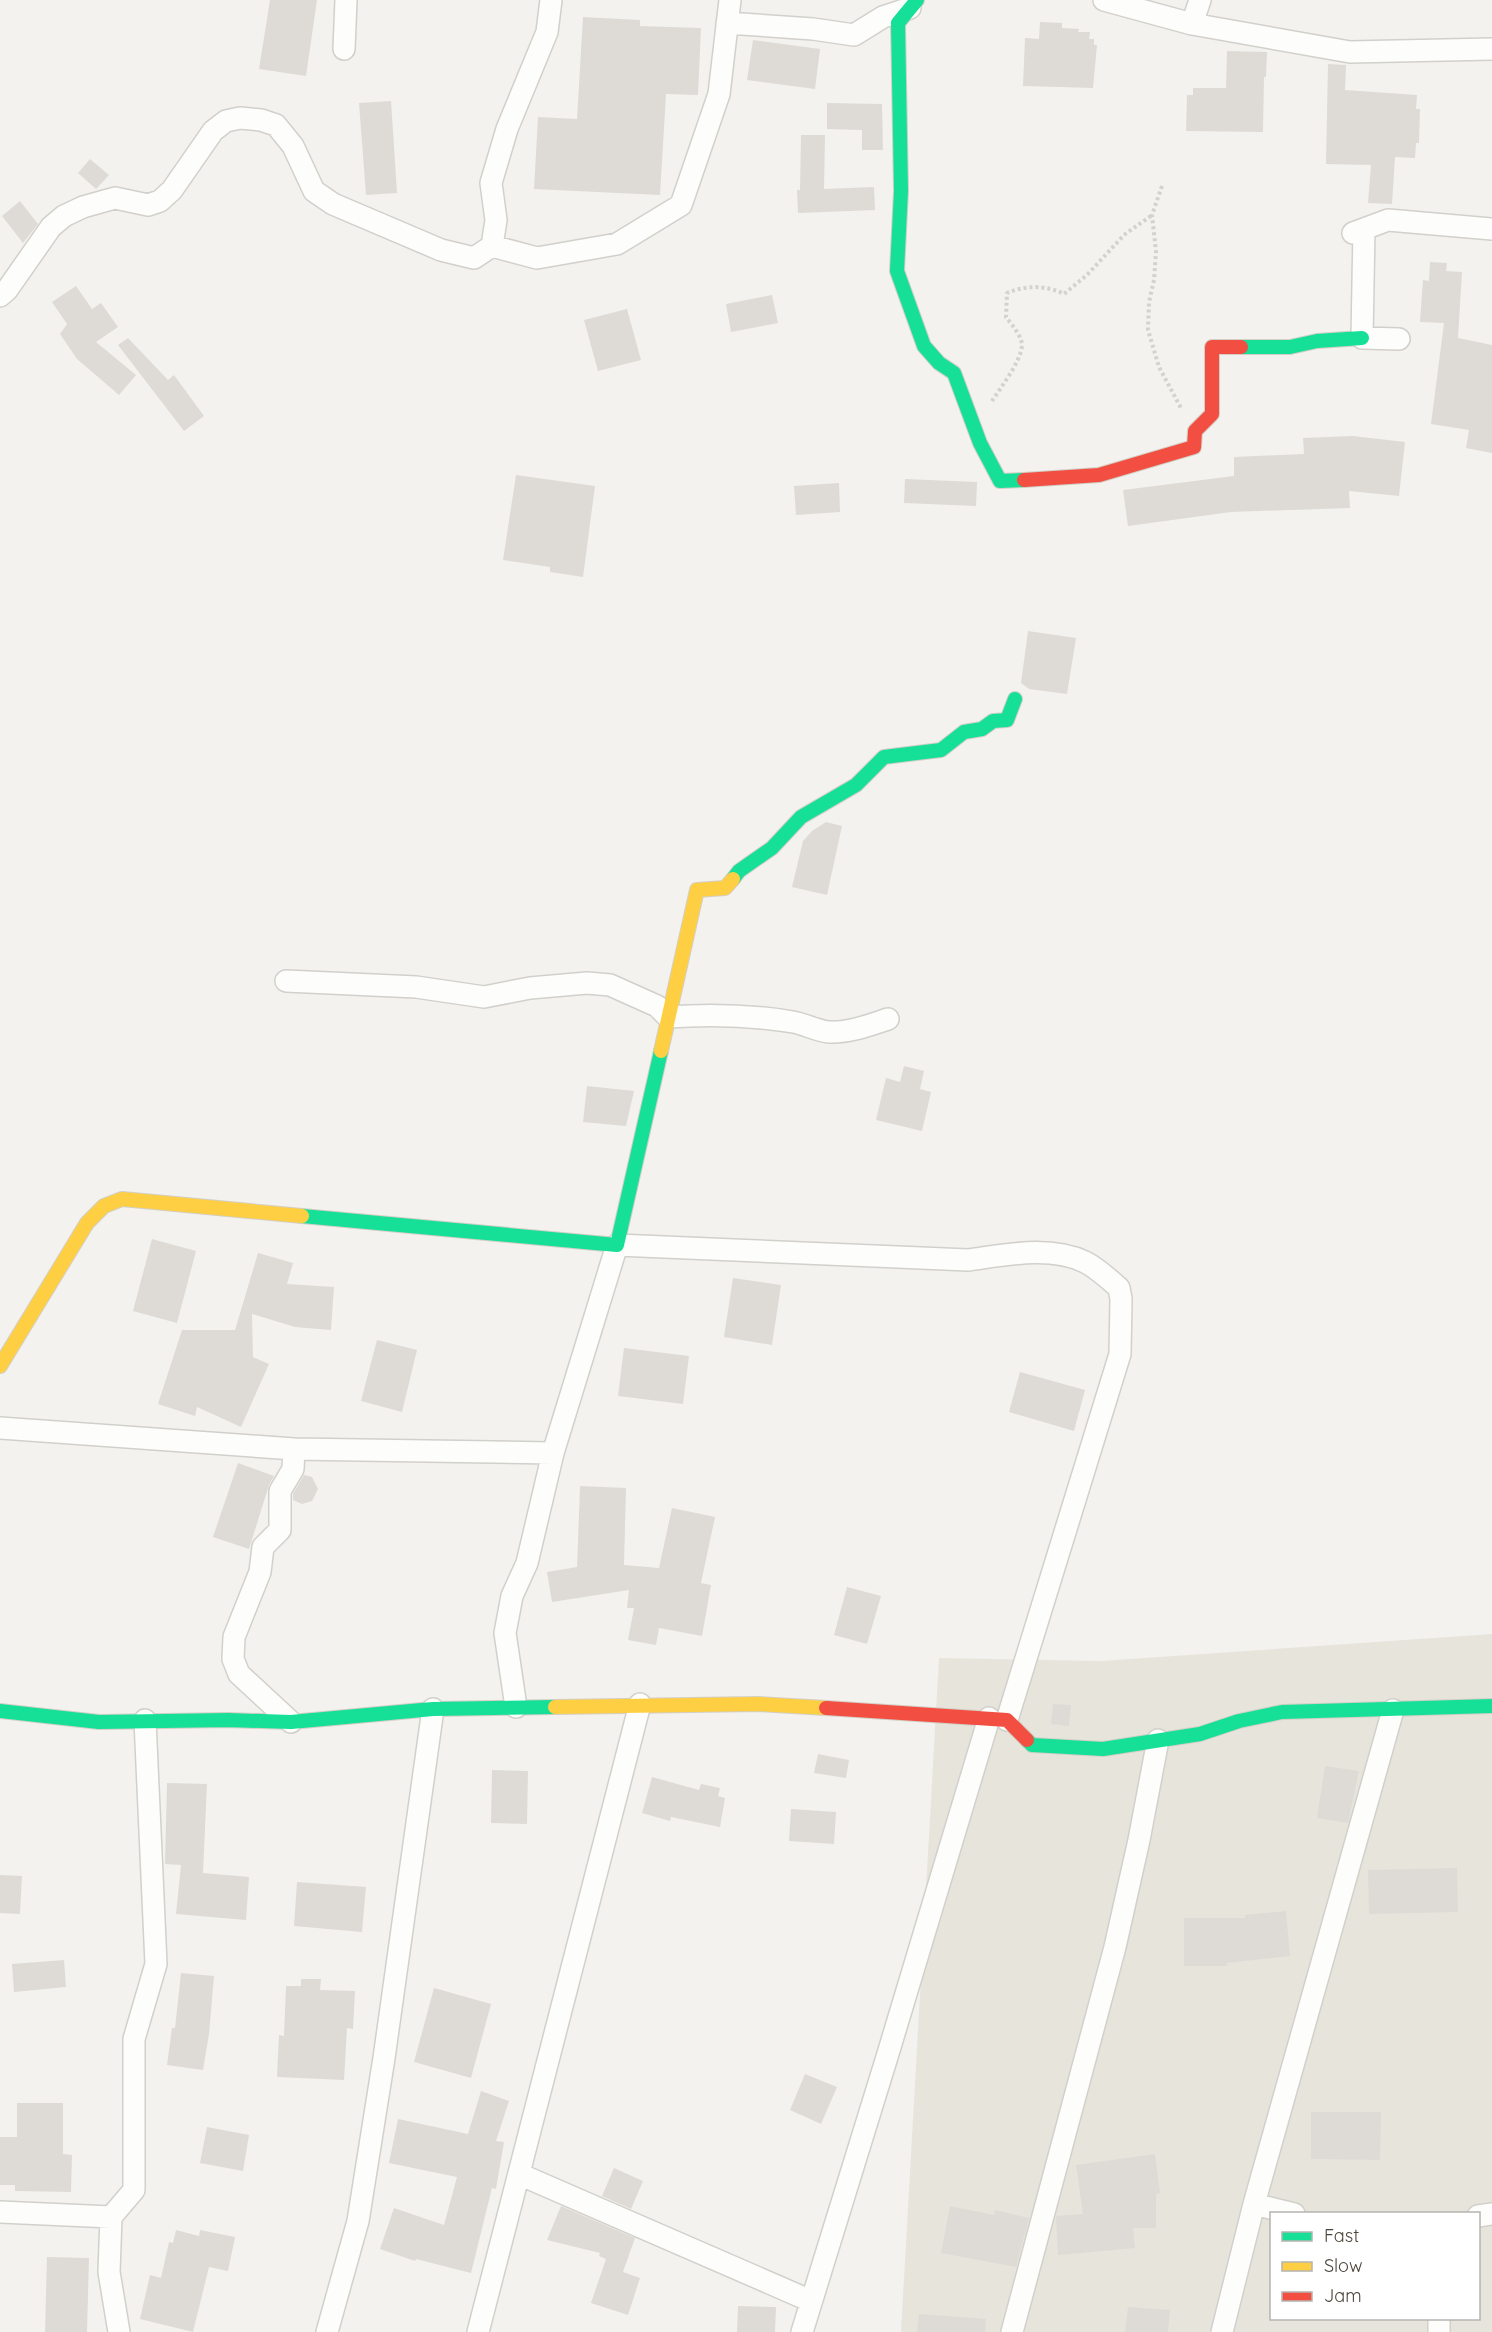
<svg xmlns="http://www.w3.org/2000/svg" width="1492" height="2332" font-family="Quicksand,sans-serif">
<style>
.residential{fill:#e7e4dc;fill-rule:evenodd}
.building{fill:#dedbd6}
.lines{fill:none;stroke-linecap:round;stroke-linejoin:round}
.street-casing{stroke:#d2d0cb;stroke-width:24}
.fast-casing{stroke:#d3cfc5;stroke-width:16}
.slow-casing{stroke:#d3cfc5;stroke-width:16}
.jam-casing{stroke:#d3cfc5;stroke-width:16}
.path{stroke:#d3d2cc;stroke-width:4;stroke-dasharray:3 3;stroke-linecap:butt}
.street{stroke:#fdfdfc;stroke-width:21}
.fast{stroke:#16e098;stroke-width:14}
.slow{stroke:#ffcf43;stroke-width:14}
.jam{stroke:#f24e42;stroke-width:14}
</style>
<rect width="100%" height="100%" fill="#f4f2ee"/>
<path class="residential" d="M1492,1634v698h-591l38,-674 162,3zM1272,2214h206v104h-206z"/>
<path class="building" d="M270,0h47l-11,76 -47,-7z
M583,17l57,3v6l61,2 -3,67 -32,-1 -6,101 -126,-6 4,-72 39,2z
M1040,22l22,1v5l17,1 -1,3h12l-1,7h5v6h3l-4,43 -70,-2 2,-48 14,1z
M753,40l67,9 -5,40 -68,-9z
M1227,51l40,1 -1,25h-2l-1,55 -77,-1 1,-36h6v-7h33z
M1328,64l18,1 -1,25 72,5 -1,14h4l-1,34h-3l-1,15 -20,-1 -3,47 -24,-1 3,-38 -45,-1z
M391,101l6,92 -31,2 -7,-92z
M827,103l55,1 1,46h-21v-20l-35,-1z
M801,135h24l-1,54 50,-2 1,23 -77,3 -1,-23h3z
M90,159l19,16 -13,14 -18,-16z
M20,201l18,23 -15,19 -21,-27z
M1430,262l17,1 -1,8 16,1 -4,66 34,7v108l-26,-5 3,-18 -38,-6 13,-101 -24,-1 3,-42 6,1z
M76,286l16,23 9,-6 17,24 -22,15 40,33 -17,20 -42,-36 -17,-25 7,-10 -15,-22z
M772,295l6,28 -47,9 -5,-28z
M627,309l14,51 -43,11 -14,-51z
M128,338l40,42 6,-5 30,41 -20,15 -66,-86z
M1353,436l52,6 -6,54 -50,-5 1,17 -119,4 -103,14 -5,-36 111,-14v-19l70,-3 -1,-16z
M516,475l79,11 -12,91 -33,-5v-5l-47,-7z
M905,479l72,3 -1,24 -72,-3z
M839,483l1,29 -44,3 -2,-29z
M1028,631l48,7 -9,56 -38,-5 -8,-6z
M826,822l16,4 -15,69 -35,-8 11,-46 9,-10z
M904,1066l20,5 -4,18 11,3 -9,39 -46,-11 10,-42 14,4z
M587,1086l47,5 -8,35 -43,-4z
M152,1239l44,12 -19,72 -44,-12z
M258,1253l35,10 -6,21 47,3 -3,43 -36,-3 -43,-13 1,43 16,7 -28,63 -44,-20 -2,9 -37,-12 24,-74h53z
M733,1278l48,7 -9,60 -48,-8z
M377,1340l40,10 -15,62 -41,-11z
M624,1348l65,8 -6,48 -65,-8z
M1020,1372l65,18 -11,41 -65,-19z
M238,1463l36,13 -5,9 -20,64 -36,-12z
M304,1475l8,2 6,12 -6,12 -10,3 -9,-4v-6z
M580,1486l46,2 -2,77 35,3 13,-60 43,9 -14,66 10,2 -9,51 -43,-8 -3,17 -28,-5 6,-32h-7l2,-18 -77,12 -5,-30 30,-5z
M847,1587l34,9 -14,48 -33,-9z
M1053,1704l18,1 -2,21 -18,-2z
M818,1754l31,6 -3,18 -32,-5z
M1325,1766l34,5 -11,52 -31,-5z
M492,1770l36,1 -1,53 -36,-1z
M652,1777l47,13 2,-6 19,4 -2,8 7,2 -5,29 -49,-10 -1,4 -28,-8z
M167,1783l40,1 -4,89 46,4 -3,43 -70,-6 5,-49 -16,-1z
M791,1809l45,3 -2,32 -45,-3z
M1457,1868l1,44 -89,2 -1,-44z
M0,1875l22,1 -2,38 -20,-1z
M297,1882l69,5 -4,45 -68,-6z
M1286,1911l4,45 -63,7v3h-43v-48h61v-3z
M64,1960l2,27 -52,5 -2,-28z
M181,1973l33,3 -5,58 -6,36 -36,-5 5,-37h3z
M301,1979h20l-1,11 35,1 -2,38 -6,-1 -3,52 -67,-3 2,-42 5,1 2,-50h15z
M434,1988l57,16 -20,74 -57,-16z
M805,2074l32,13 -16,37 -31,-14z
M481,2091l28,10 -13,40 8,1 -8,47 -4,-1 -21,85 -55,-14 -1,2 -35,-12 14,-41 50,17 13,-48 -68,-14 9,-44 70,15z
M17,2103h46v51l9,1 -1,37 -56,-1v-6h-15v-48h17z
M1311,2112h70l-1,48 -69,-1z
M207,2127l42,8 -6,36 -43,-8z
M1155,2154l5,39 -4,1v34h-23l2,20 -77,7 -2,-39 27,-2 -7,-49z
M614,2168l29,13 -12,28 -29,-13z
M561,2206l74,32 -12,34 17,6 -12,37 -37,-12 15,-44 -7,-3 1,-3 -53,-13z
M950,2206l44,9 1,-5 34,8 -13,49 -75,-14z
M176,2230l23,6 1,-6 35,7 -7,34 -19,-4 -16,65 -53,-13 10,-44 11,3 8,-36 4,1z
M47,2257l42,1 -2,74h-42z
M738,2306l38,1 -1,25h-38z
M1128,2307l42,3 -2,22h-43z
M919,2314l67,5 -1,13h-68z"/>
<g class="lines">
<g class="street-casing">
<path id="street" d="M1104,0l88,24 158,28 142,-3
M727,23l86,6 41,6 29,-18 27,-9
M1192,24l8,-24
M344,49l2,-49
M1364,229l-2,109 37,1
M1353,233l35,-13 104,9
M492,246l45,12 80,-14 64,-39 38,-111 11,-94
M0,296l7,-6 44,-63 13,-11 19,-9 32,-9 33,7 12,-4 12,-11 41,-59 13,-10 14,-3 21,2 15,5 17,21 21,45 19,13 108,46 33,8 18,-12 4,-26 -5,-37 16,-54 40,-97 4,-32
M286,981l130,6 68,10 46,-9 57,-5 23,2 47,21 11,11c42,-3 83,-2 125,5 12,2 24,9 36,10 20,1 41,-7 59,-13
M0,1428l294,21 -1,20 -13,22v39l-17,17 -3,25 -26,65 -1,22 6,15 52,48
M294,1449l259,4 -26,110 -15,33 -7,37 11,74
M553,1453l64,-208 351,15c37,-5 82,-15 117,2 12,6 24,17 34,26l2,11 -1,55 -113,366
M519,2174l292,127
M1254,2204l40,10
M0,2212l111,5
M1478,2216l14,-2
M119,2332l-10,-60 2,-55 23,-27v-151l22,-75 -11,-244
M327,2332l31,-111 26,-163 49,-349
M478,2332l162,-628
M802,2332l85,-275 102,-339
M1012,2332l103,-385 24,-107 19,-100
M1222,2332l32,-128 139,-494
M1439,2332v-14"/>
</g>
<g class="fast-casing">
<path id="fast" d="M917,0l-19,23 3,168 -4,80 27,75 15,17 15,10 26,70 20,38 24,-1
M1241,347h49l27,-6 45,-3
M733,879l6,-8 33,-23 29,-31 55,-32 28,-28 57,-7 23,-18 18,-3 11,-8 14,-1 8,-21
M302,1216l315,29 44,-194
M0,1711l99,11 129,-2 63,2 142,-13 122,-2
M1027,1740l5,5 71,4 97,-15 39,-13 43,-9 210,-6"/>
</g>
<g class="slow-casing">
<path id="slow" d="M661,1051l36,-161 28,-2 8,-9
M0,1366l87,-143 17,-17 18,-7 180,17
M555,1707l203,-3 68,4"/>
</g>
<g class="jam-casing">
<path id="jam" d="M1024,480l75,-5 95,-28 1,-16 17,-17v-67h29
M826,1708l181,12 20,20"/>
</g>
<path class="path" d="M1162,186l-10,29 4,37 -2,28 -5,22 -1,28 11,37 23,43
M992,401c9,-14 28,-38 30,-55 0,-10 -10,-21 -16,-29l1,-24c19,-8 39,-8 57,1l23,-19 37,-40 28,-20"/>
<use href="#street" class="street"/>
<use href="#fast" class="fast"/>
<use href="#slow" class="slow"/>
<use href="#jam" class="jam"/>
</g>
<rect x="1270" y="2212" width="210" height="108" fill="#ffffff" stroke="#b7b4b0" stroke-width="1.5"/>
<rect x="1282" y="2232" width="30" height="9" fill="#16e098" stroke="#b7b4b0" stroke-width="1.5"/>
<text x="1324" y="2242" font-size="18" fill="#4b4439">Fast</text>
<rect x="1282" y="2262" width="30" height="9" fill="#ffcf43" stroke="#b7b4b0" stroke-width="1.5"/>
<text x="1324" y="2272" font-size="18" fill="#4b4439">Slow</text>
<rect x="1282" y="2292" width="30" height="9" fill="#f24e42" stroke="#b7b4b0" stroke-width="1.5"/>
<text x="1324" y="2302" font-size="18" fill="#4b4439">Jam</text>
</svg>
